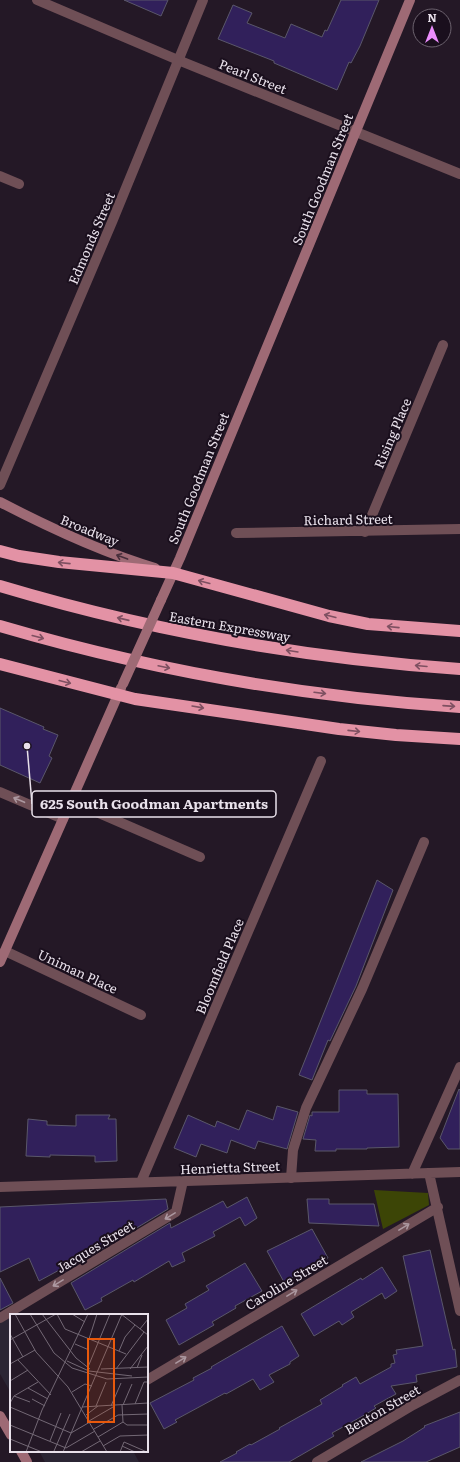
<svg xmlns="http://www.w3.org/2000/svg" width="460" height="1462" font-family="Literata,serif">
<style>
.commercial{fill:#2b2534}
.green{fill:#3c4506}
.building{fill:#31205b;stroke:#5a576a}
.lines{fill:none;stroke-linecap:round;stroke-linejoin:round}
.lane{stroke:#6f4f56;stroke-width:10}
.street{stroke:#6f4f56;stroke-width:10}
.secondary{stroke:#9e6a75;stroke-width:10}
.highway{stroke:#e392a5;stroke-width:12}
.secondary-bridge{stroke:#9e6a75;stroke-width:10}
.oneway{stroke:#482f3c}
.oneway2{stroke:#7e5061}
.oneway3{stroke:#ac98a0}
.labels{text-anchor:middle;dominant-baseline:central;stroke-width:4;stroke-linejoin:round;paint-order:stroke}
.street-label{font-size:13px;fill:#e9e1eb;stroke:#1a0f1d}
.inset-road{fill:none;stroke:#736875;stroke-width:1}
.view{fill:#e8590c;fill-opacity:0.15;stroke:#e8590c;stroke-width:2}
.inset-edge{fill:none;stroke:#e9e1eb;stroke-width:2}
.leader{fill:none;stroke:#e9e1eb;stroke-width:1.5}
.callout-dot{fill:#e9e1eb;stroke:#1a0f1d;stroke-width:1.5}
.callout{fill:#1a0f1d;stroke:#e9e1eb;stroke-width:1.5}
.callout-label{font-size:14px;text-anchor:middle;font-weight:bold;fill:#e9e1eb}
</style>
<rect width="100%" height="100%" fill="#241826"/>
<path class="commercial" d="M11,1316v77l-11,-19v-51z
M39,1451h94l6,11h-94z"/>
<path class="green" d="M374,1190l54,3 1,12 -46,24z"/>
<path class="building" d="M124,0h44l-7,16z
M341,0h38l-19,46 -9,17 -2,-1 -12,28 -63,-27v-2l-56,-22 15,-34 19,8 -5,10 38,15 6,-14 31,13 3,-7 2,1z
M0,708l44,19 -1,2 15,6 -9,21 3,2 -12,25 -40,-18z
M377,880l16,10 -37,96 -26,55 -2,-1 -16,40 -13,-5z
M459,1089l1,1v59h-12l-8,-11z
M339,1090h28v4h31l1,53 -32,1v1h-31v2h-21l1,-11 -13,-1 7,-24 2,1v-4h27z
M277,1106l21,6 -11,37 -29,-8 -3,8 -24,-9 -4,13 -26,-9 -5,13 -22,-9 14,-33 27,12 2,-6 22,9 8,-20 26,10z
M76,1115h34l-2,4h8l1,42 -22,1v-6l-45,-1v2l-24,-1 2,-37 19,2v4l29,1z
M247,1197l10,21 -12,8 -5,-9 -27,15 2,4 -33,17 3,8 -13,6 -3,-6 -35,21 -1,-2 -32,18 1,3 -17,9 -14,-27 99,-60 1,5 52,-27 4,7z
M166,1199l2,10 -103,62 -2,-3 -24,13 -10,-23 -29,14v-65z
M307,1199h22v5h45l5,22 -70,-3z
M312,1229l16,29 -44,24 -17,-31z
M430,1250l23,100 2,-1 2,18 -41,8 1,7 -26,4 5,8 -22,12 2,2 -15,9 -29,16 2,3 -45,26h-69l17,-9 -1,-1 14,-8 1,1 29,-16 -1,-1 43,-24 -2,-4 23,-14 -1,-1 14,-8 4,7 31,-17v-3l4,-1 -2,-8 4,-1 -1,-4 27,-4 -20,-90z
M245,1263l17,28 -27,15 1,2 -24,14 2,3 -35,20 -13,-25 21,-12 -2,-4 24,-14 -3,-4z
M382,1267l15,24 -12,8 -3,-6 -31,19 3,5 -12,8 -3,-4 -25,15 -13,-22 60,-36 1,2z
M0,1278l13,25 -13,7z
M282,1326l17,30 -9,6v2l-21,11 5,7 -14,8 -7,-11 -27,15 -1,-1 -50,27 2,2 -13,7 -14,-26 44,-23 -1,-2 19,-10 -1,-1z
M460,1412v35l-34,15h-65l42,-21 22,-14 -1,-1z"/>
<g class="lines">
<path class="lane" d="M291,1178l2,-28 13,-42 56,-119 62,-147"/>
<path class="street" d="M37,0l141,60 282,114
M0,176l19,8
M0,485l112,-263 91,-222
M365,532l78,-187
M236,533l224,-4
M0,792l63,27
M71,801l129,56
M5,951l136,64
M429,1173l31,138
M412,1174l48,-107
M141,1182l180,-421
M0,1187l460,-15
M0,1318l176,-106 7,-31
M147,1380l291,-173
M317,1462l96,-57 47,-25"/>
<path class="secondary" d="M0,502c50,26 101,50 155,66
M161,600l19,-42 230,-558
M0,962l121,-274
M0,1416l11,19
M21,1451l6,11"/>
<path class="highway" d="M0,551l19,5 40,6 114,11 156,43 39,8 92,7
M0,586c150,45 304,72 460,83
M0,626c150,44 304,71 460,81
M0,664l135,35 204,30 57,6 64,4"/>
<path class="secondary-bridge" d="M123,684l38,-84"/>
</g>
<defs><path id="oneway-shaft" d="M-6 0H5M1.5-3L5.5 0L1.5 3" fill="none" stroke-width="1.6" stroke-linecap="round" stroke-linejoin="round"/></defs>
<use class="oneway" href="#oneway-shaft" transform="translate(122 557) rotate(-160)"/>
<g class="oneway2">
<use href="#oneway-shaft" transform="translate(64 563) rotate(-174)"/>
<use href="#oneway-shaft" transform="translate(204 582) rotate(-165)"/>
<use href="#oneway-shaft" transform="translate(330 616) rotate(-166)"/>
<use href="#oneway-shaft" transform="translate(123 619) rotate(-167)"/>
<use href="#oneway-shaft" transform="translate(393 627) rotate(-174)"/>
<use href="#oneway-shaft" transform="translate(38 637) rotate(15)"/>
<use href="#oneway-shaft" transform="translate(292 651) rotate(-171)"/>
<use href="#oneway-shaft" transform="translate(421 666) rotate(-175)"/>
<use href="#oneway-shaft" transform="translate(164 667) rotate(12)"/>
<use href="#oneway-shaft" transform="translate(65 682) rotate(14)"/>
<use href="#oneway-shaft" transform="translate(320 693) rotate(7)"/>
<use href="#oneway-shaft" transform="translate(449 706) rotate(4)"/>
<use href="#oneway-shaft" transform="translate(198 707) rotate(10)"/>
<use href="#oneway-shaft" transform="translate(354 731) rotate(6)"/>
</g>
<g class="oneway3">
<use href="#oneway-shaft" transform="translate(19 800) rotate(-157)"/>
<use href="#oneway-shaft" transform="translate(170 1216) rotate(149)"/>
<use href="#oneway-shaft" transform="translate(404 1227) rotate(-31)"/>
<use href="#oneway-shaft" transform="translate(58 1283) rotate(149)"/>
<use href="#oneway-shaft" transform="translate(292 1293) rotate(-31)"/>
<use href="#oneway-shaft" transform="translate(181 1360) rotate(-31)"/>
</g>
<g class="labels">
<g class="street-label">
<text transform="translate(253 76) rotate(22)">Pearl Street</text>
<text transform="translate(322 179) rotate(-68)">South Goodman Street</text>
<text transform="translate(91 238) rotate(-67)">Edmonds Street</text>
<text transform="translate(392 433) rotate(-67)">Rising Place</text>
<text transform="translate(198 478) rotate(-68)">South Goodman Street</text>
<text transform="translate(348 519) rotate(-1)">Richard Street</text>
<text transform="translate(90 530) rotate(22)">Broadway</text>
<text transform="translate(230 626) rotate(10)">Eastern Expressway</text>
<text transform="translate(219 966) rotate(-67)">Bloomfield Place</text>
<text transform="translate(78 971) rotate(25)">Uniman Place</text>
<text transform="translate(230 1167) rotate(-2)">Henrietta Street</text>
<text transform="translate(95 1246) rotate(-31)">Jacques Street</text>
<text transform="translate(286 1282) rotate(-31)">Caroline Street</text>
<text transform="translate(382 1409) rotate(-30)">Benton Street</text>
</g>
</g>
<g transform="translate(10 1314)">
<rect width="138" height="138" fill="#241826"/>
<path class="inset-road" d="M5,0l21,38 32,35 39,65M20,0l24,39 18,15 35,11 41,-2M32,0l34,44 14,11M47,0l8,15 61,25M62,0l13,8M111,0l27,21M130,15l8,-10M0,20l13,23M79,25l8,-25M0,26l46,-26M65,30l14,6M109,37l6,-14 10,-12M8,46l33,35M57,47l22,10 43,5M0,50l25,-14M78,53l22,-53M127,54l5,-13M91,55l47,-2M106,55l28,-37M120,55l18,-23M0,67l18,-11M18,74l20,11M62,78l13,-8 7,2M4,82l16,6M22,85l13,7M0,89l4,-7 24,-14M125,90l9,-22h4M113,91l9,-21M86,92l10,-24M101,92l10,-23M0,93l61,26 19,-11M72,93l66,-4M76,101l12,-9M79,107l24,-14M113,108l4,3h21M0,111l56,23 29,-17M84,115l24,-14 30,-1M88,123l25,-15 -1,-17M0,125l32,13M40,127l11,-28M93,132l17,-10 28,-1M112,132l13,6M44,137l16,-37M16,138l16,-42 46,-96M53,138l59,-138M71,138l19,-11M110,138l4,-10 23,10"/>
<path class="view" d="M78,25h26v83h-26z"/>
<rect width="138" height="138" class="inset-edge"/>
</g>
<path class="leader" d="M27 746L32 804"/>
<circle class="callout-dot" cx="27" cy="746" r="4"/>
<rect class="callout" x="32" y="791" width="244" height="26" rx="4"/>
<g class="callout-label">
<text x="154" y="809">625 South Goodman Apartments</text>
</g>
<g transform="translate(432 28)"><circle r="19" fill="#1a0f1d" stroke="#6d636f"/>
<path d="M0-3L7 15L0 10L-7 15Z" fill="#eb8dfc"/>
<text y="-6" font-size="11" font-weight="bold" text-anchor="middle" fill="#e9e1eb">N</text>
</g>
</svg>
